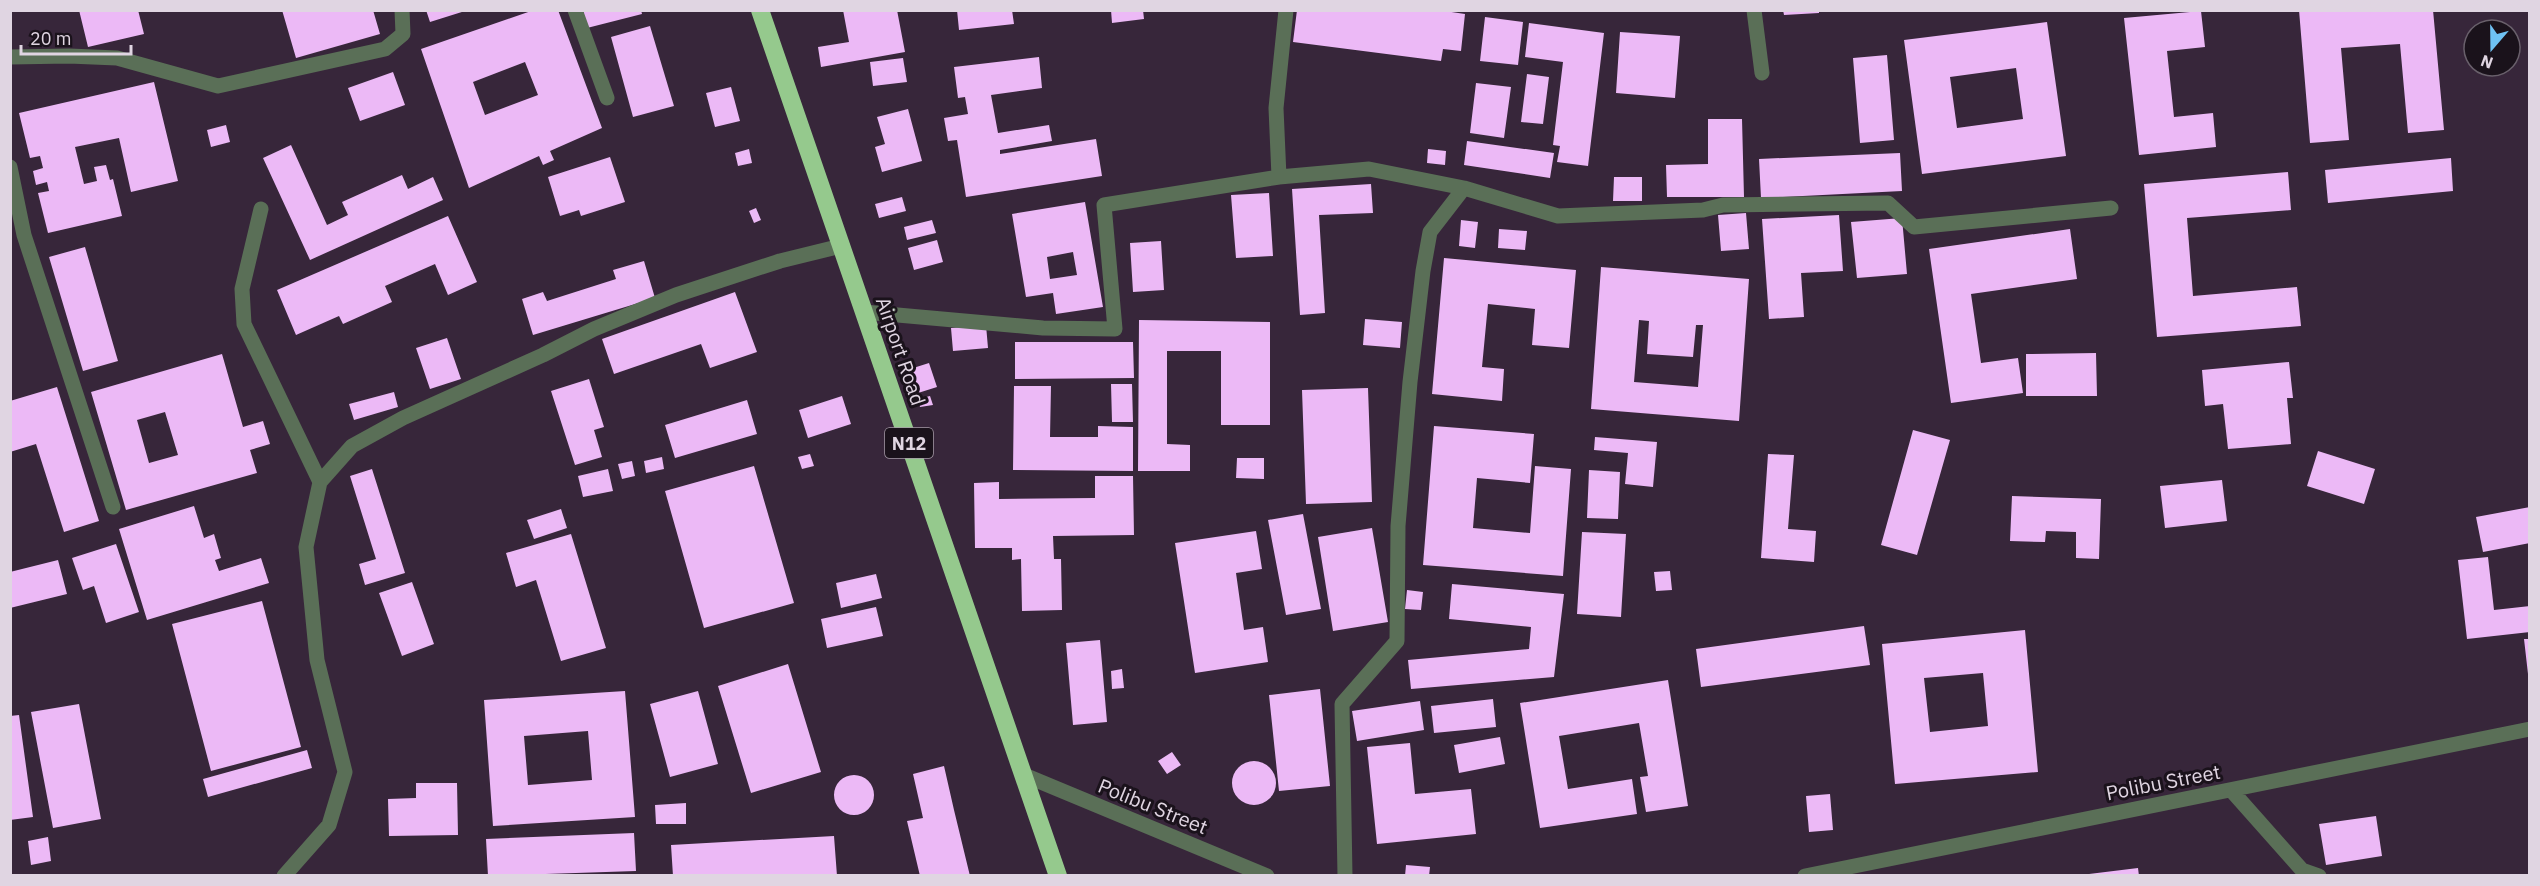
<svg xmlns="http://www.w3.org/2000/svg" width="2540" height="886" font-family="'IBM Plex Sans',sans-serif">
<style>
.building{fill:#ecb9f6;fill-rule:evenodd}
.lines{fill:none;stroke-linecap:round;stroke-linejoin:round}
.minor{stroke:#5a6f57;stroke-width:15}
.highway{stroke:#95c98d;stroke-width:18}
.labels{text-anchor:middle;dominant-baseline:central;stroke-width:6;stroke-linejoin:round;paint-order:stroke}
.shield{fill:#1a121b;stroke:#a59aa6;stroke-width:1.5}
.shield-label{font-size:18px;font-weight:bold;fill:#e0d5e2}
.street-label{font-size:20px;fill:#e0d5e2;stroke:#1a121b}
</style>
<rect width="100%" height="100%" fill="#37263a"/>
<path class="building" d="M79,10h59l6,24 -56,13z
M282,10h91l7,24 -84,24z
M426,10h39v1l-35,11z
M534,10h24l44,118 -52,23 4,9 -11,5 -4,-9 -70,32 -48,-139zM525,62l13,33 -53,20 -12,-33z
M583,10h58l1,4 -55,14z
M843,10h54l8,42 -84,15 -3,-20 31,-5z
M957,10h55l2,14 -55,6z
M1111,10h32l1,9 -32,4z
M1297,10h141l27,4 -4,37 -18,-2 -2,12 -148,-19z
M1783,10h36v3l-35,2z
M2299,10h134l11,120 -36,3 -8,-89 -59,4 8,92 -39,3z
M2201,11l4,36 -38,4 7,66 39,-4 3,34 -77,8 -15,-137z
M1485,17l38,5 -5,43 -38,-4z
M2047,22l19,134 -144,18 -18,-134zM2016,68l7,51 -66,9 -7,-51z
M1529,23l75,10 -16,133 -31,-4 3,-16 -7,-1 10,-83 -38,-5z
M650,26l24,80 -41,11 -22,-80z
M1620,32l60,4 -5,62 -59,-5z
M1887,55l7,85 -34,3 -7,-85z
M1039,57l3,31 -51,7 7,38 51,-8 3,16 -52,9v4l96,-15 6,37 -136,21 -9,-57 -9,1 -4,-23 24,-4 -3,-17 -7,1 -4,-31z
M903,58l4,24 -34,4 -3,-24z
M393,72l12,33 -45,16 -12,-33z
M1527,74l22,3 -6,47 -22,-2z
M154,82l24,99 -47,11 -12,-54 -44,9 9,37 13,-3 -3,-14 12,-2 4,15 3,-1 9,37 -74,17 -10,-40 11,-2 -2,-9 -11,3 -3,-14 10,-3 -3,-12 -10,2 -11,-45z
M1476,83l35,4 -7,51 -34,-5z
M731,87l9,34 -25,6 -9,-34z
M908,109l14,52 -40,11 -7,-25 10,-3 -8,-27z
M1708,119h34l2,78h-77l-1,-32 42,-1z
M226,125l4,17 -19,5 -4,-17z
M1467,141l87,12 -4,25 -86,-13z
M291,145l36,80 21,-10 -6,-13 60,-27 6,14 25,-12 10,23 -133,60 -47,-102z
M749,149l3,14 -14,3 -3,-13z
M1428,149l18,2 -1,14 -18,-2z
M1900,153l2,38 -141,7 -2,-39z
M610,157l15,45 -44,14 -2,-6 -19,6 -12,-39z
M2451,158l2,33 -125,12 -3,-33z
M2288,172l3,38 -104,8 6,78 104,-9 4,39 -144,11 -13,-153z
M1614,177h28v24h-29z
M1371,184l2,29 -54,2 6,98 -25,2 -8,-126z
M1269,193l4,63 -37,2 -5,-63z
M902,197l4,14 -27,7 -4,-14z
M1085,202l18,105 -47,7 -3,-21 -27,4 -14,-83zM1073,252l4,23 -27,4 -3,-22z
M756,208l5,12 -7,3 -5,-12z
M1746,213l3,36 -28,2 -3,-36z
M1839,215l4,56 -42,2 3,44 -35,2 -7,-100z
M448,216l29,66 -29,13 -13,-31 -50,22 7,16 -49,22 -4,-8 -43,19 -19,-45z
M1902,218l5,56 -50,4 -6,-56z
M932,220l4,13 -29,7 -3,-13z
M1461,220l17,2 -3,26 -16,-2z
M1499,229l28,2 -2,19 -27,-2z
M2070,229l7,50 -106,15 10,69 37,-5 5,35 -72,10 -22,-154z
M937,240l6,22 -29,8 -6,-22z
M1161,241l3,49 -31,2 -3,-49z
M85,247l33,114 -35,10 -34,-114z
M1444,258l132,12 -7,78 -37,-3 3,-36 -47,-5 -6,63 22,2 -2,32 -70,-7z
M644,261l11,37 -122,37 -11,-36 21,-7 4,9 69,-22 -3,-9z
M1601,267l148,12 -10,142 -148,-12zM1639,320l10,1 -2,33 46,3 3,-32h7l-5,62 -64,-5z
M735,292l22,60 -47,16 -9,-24 -87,30 -12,-35z
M1365,319l37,3 -2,26 -37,-3z
M1139,320l131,2v103h-49v-74h-54v93l23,1v26h-52z
M986,325l2,23 -35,3 -2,-23z
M447,338l14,41 -31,10 -14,-41z
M1015,342h118l1,36 -119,1z
M2096,353l1,43h-71v-42z
M222,354l21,73 20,-6 7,23 -20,6 7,23 -131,37 -35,-118zM165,412l13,43 -29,8 -12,-43z
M2289,362l4,36h-6l4,46 -63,5 -5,-45 -18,2 -3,-36z
M929,363l8,24 -19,6 -8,-24z
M589,379l15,48 -10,3 8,27 -27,8 -24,-74z
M1111,384h21l1,38h-21z
M1014,386h37l-1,51h48v-11l35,1v44l-120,-1z
M57,387l42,134 -35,11 -28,-88 -26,8v-51z
M1368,388l4,114 -66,2 -4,-114z
M394,392l4,15 -44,13 -5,-16z
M842,396l9,28 -43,14 -9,-28z
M930,396l3,9 -13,2 -2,-8z
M747,400l10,34 -82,24 -10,-33z
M1434,426l100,8 -4,49 -53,-5 -4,50 57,5 5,-67 36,3 -8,107 -140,-11z
M1913,430l37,10 -33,115 -36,-10z
M1595,437l62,5 -4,45 -28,-3 3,-31 -34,-3z
M2318,451l57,18 -11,35 -57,-18z
M810,454l4,12 -12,3 -4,-12z
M1768,454l26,1 -6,74 28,2 -2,31 -53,-4z
M662,457l2,12 -18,4 -2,-12z
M1237,458h27v21l-28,-1z
M632,461l3,15 -13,3 -4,-15z
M754,466l40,137 -90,25 -39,-137z
M372,469l33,104 -40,12 -6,-21 17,-5 -26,-83z
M608,469l5,22 -30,6 -5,-21z
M1589,470l31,2 -2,47 -31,-1z
M1095,476h38l1,59 -81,1 1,23h7l1,51 -40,1 -1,-52 -9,1v-12h-37l-1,-65 25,-1v17l96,-1z
M2222,480l5,41 -62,7 -5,-42z
M2012,496l89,3 -2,60 -23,-1v-26l-30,-1 -1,11 -35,-1z
M194,506l10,32 10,-4 7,24 -6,2 4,11 42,-13 8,25 -122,37 -28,-91z
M2530,507v36l-47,9 -7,-35z
M561,509l6,19 -33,11 -7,-19z
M1303,514l18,95 -35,6 -18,-95z
M1372,528l16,94 -55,9 -15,-94z
M1256,531l6,38 -26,4 8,57 19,-3 5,35 -73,11 -20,-130z
M1582,532l44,2 -5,83 -44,-3z
M571,534l35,114 -45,13 -25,-81 -20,7 -10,-34z
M116,544l23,68 -33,11 -12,-37 -11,4 -11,-32z
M2488,557l6,53 36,-4v26l-63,7 -9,-79z
M58,560l9,34 -57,14v-36z
M1670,571l2,19 -16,1 -2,-19z
M876,574l6,24 -41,10 -5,-25z
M412,582l22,62 -32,12 -23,-63z
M1452,584l112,10 -10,83 -143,12 -3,-29 121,-11 2,-22 -82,-8z
M1407,590l16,2 -2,18 -16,-1z
M262,601l39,146 -90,24 -39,-147z
M876,607l7,29 -56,12 -6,-29z
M1864,626l6,39 -169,22 -5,-38z
M2025,630l13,142 -143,12 -13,-140zM1983,673l5,53 -58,6 -6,-54z
M2524,639h6v35h-2z
M1100,640l7,82 -34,3 -7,-82z
M788,664l33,108 -70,21 -33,-107z
M1122,669l2,19 -12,1 -1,-18z
M1668,680l20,126 -42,6 -6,-35 8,-1 -9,-53 -80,13 9,53 64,-10 5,35 -97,14 -20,-125z
M1320,689l10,97 -51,5 -10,-96z
M625,691l10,126 -142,9 -9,-126zM588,731l4,49 -64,5 -4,-49z
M698,691l20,73 -48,13 -20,-73z
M1493,699l3,28 -62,6 -3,-27z
M1420,701l4,29 -67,11 -5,-30z
M79,704l22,115 -48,9 -22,-116z
M19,715l14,102 -23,3v-104z
M1500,737l5,27 -46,9 -5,-28z
M1410,743l5,51 56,-5 5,45 -99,10 -10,-97z
M307,750l5,18 -104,29 -5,-18z
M1172,752l9,13 -14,9 -9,-13z
M1232 783a22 22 0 1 1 44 0a22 22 0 1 1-44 0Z
M944,766l10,44 16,66h-50l-13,-55 16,-3 -10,-44z
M834 795a20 20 0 1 1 40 0a20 20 0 1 1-40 0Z
M416,783h41l1,52 -69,1 -1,-37 28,-1z
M1830,794l3,36 -24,2 -3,-36z
M686,803v21h-30l-1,-19z
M2376,816l6,40 -56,9 -7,-41z
M634,833l2,38 -148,5 -2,-37z
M834,836l3,40h-164l-2,-31z
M48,837l3,24 -20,4 -3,-24z
M1406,865l24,2 -1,9h-24z
M2138,868l1,8h-50v-2z"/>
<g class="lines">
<path class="minor" d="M575,10l32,88
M1754,10l8,63
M10,57l59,-1 48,2 101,28 167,-37 18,-15 -1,-24
M10,167l14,68 89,272
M1279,177l-3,-69 10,-98
M261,209l-19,80 2,35 76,158
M864,312l179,16 72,1 -11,-124 175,-28 90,-8 95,19 94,28 145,-6 20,-5 165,-2 26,24 197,-19
M1024,775l243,101
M2231,790l71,80 17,6
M284,876l45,-51 16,-53 -28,-112 -11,-113 14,-65 32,-36 51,-28 140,-63 51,-26 82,-34 104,-34 61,-15
M1345,876l-3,-172 55,-63 1,-115 12,-144 13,-111 7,-39 34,-44
M1805,876l725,-147"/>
<path class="highway" d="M760,10l298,866"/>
</g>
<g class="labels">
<rect class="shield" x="885" y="428" width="48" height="30" rx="4.5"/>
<g class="shield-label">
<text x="909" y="443">N12</text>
</g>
<g class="street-label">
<text transform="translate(901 351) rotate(71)">Airport Road</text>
<text transform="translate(2163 782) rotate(-11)">Polibu Street</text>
<text transform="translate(1153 806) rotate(22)">Polibu Street</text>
</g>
</g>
<rect width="2540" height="886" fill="none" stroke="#e0d5e2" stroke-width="24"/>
<g transform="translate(2492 48) rotate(200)"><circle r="28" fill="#1a121b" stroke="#69606b" stroke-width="1.5"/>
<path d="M0-4.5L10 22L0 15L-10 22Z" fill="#6fc2f4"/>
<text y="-9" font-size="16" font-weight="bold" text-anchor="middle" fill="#e0d5e2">N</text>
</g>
<path d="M21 45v9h110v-9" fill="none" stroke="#e0d5e2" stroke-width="3"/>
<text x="30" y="45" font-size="18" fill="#e0d5e2" stroke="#1a121b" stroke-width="4.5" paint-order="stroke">20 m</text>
</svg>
